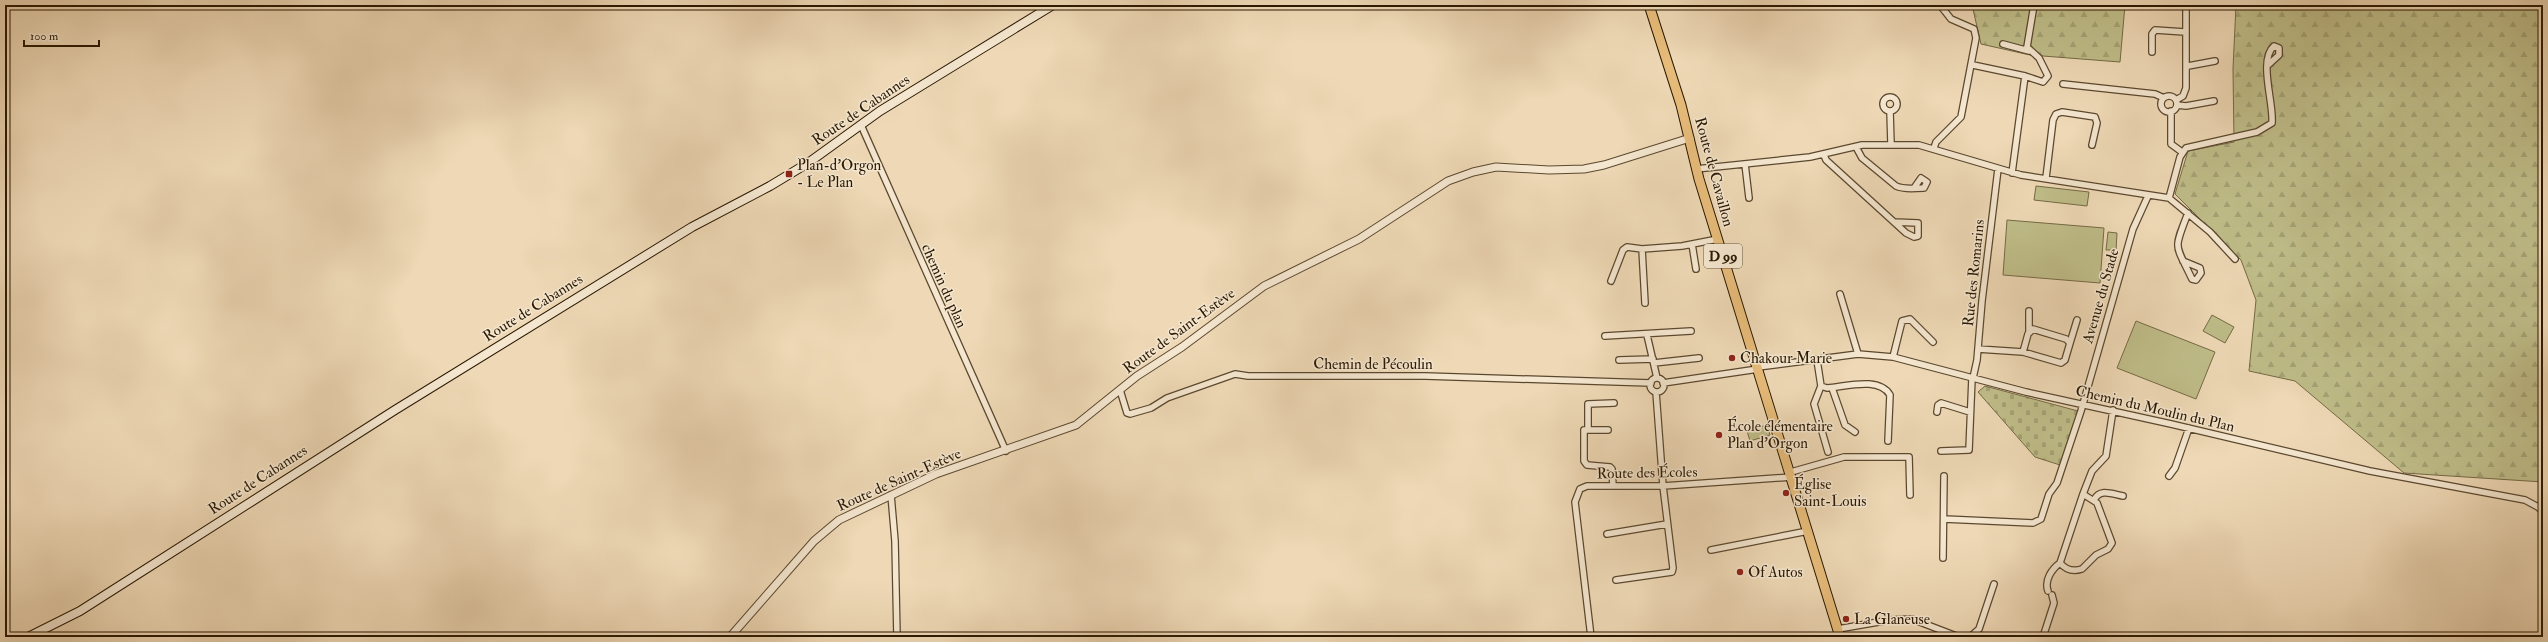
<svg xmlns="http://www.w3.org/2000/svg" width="2548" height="642" font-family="'IM FELL Double Pica',serif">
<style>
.forest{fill:url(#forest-firs);stroke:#746a46}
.cemetery{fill:url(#cemetery-stones);stroke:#746a46}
.pitch{fill:#bfbd89;stroke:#746a46}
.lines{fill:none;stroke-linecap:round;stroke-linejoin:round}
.minor-casing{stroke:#5b482f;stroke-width:8}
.tertiary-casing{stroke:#5b482f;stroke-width:9}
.secondary-casing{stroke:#2a1802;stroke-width:10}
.primary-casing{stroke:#2a1802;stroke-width:11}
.minor{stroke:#f4e6cf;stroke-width:5.5}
.tertiary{stroke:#f4e6cf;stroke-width:7}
.secondary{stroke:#f4e6cf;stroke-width:8}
.primary{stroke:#e7bc7a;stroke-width:9}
.poi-dot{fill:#8f2418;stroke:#f4e6cf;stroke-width:1.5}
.labels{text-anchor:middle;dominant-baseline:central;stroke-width:3;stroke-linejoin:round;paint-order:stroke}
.shield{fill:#f4e6cf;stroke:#675640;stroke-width:1}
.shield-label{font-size:14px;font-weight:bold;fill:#2a1802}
.street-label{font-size:15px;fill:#2a1802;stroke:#f4e6cf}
.poi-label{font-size:15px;fill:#2a1802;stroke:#f4e6cf;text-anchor:start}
</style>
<defs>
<pattern id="forest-firs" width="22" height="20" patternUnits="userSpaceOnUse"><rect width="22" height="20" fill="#bfbd89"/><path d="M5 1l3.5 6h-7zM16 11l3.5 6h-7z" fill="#a4a275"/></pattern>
<pattern id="cemetery-stones" width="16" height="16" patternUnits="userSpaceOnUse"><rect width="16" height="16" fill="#bfbd89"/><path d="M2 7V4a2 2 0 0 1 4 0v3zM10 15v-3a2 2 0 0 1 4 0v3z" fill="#a4a275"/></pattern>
</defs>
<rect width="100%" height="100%" fill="#eed8b5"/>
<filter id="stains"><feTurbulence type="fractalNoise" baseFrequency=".005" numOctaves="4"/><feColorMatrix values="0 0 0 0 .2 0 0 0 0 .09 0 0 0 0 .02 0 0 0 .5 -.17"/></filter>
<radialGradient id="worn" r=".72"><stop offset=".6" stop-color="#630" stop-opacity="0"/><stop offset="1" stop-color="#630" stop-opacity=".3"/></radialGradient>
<path class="forest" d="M1972,5h153l-5,57 -90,-7 -49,-11z
M2236,5h307v477l-139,-9 -109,-92 -46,-10 7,-71 -15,-40 -66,-66 13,-43 46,-9 -1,-73z"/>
<path class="cemetery" d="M1985,386l93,25 -18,54 -25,-8 -57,-65z"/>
<path class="pitch" d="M2036,186l53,6 -2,14 -53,-6z
M2007,220l97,8 -4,55 -97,-8z
M2108,232l9,1 -1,17h-10z
M2212,315l22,12 -9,16 -22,-12z
M2136,321l79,31 -19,47 -79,-31z
M1767,425l3,10 -20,6 -3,-10z"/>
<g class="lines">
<g class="minor-casing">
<path id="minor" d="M2003,44l26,7
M2152,52v-18l3,-4 30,2
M1973,65l52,11 -13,97
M2188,66l27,-5
M2025,76l18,6 5,-6 -9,-18 -12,-11 7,-42
M2063,84l92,10 9,4
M2161 104a8 8 0 1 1 16 0a8 8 0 1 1-16 0Z
M1883 104a7 7 0 1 1 14 0a7 7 0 1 1-14 0Z
M2176,100l7,-4 3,-8v-83
M2177,105l9,1 28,-5
M1890,111l1,33
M2171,111v33l11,8
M861,125l145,326
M1856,147l6,11 34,28c8,4 19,2 28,2l3,-6 -6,-4 -7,10
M1934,148l2,-6 25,-25 15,-79 -2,-9 -23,-10 -11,-14
M1824,155l2,5 80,73 8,4 4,-1v-13l-24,-1
M1745,164l4,34
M1696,169l114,-12 52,-12h57l102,30 148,23 41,34 25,27
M2046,178l7,-58 3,-6 6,-2 33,5 2,6 -5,22
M2169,198l11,-41 6,-9 71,-16 15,-9c2,-20 -14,-63 2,-77l5,2v7l-12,11
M1692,244l4,25
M2183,261l17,7 1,5 -5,7 -4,-1c-17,-36 -19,-28 -4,-66
M1611,281l12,-31 4,-3 15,2
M1840,294l18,60
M1645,303l-3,-54 40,-3 36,-7
M2029,332v-21
M1647,335l10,43
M1605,336l86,-5
M2070,343l7,-23
M1978,349l45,3 38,11 4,-3 5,-17 -4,-4 -33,-10 -5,5 -5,18
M1893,357l9,-36 8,-2 23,23
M1619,360l34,-1
M1817,360l4,26 6,2c18,-1 52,-12 63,7l-2,46
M1654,363l45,-5
M1758,367l100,-13 35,3 133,35 145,32 199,47 155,29 13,7 5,5
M1973,378l4,-18 5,-59 16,-132
M1650 385a7 7 0 1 1 14 0a7 7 0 1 1-14 0Z
M1663,383l95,-14
M1821,386l-7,18 14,48
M1832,388l13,37 10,7
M1120,390l7,23 3,1 21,-6 16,-10 68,-24 13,2h177l226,7
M1937,412l1,-7 3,-2 29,9
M1588,430v-26l26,-1
M1608,430h-24v31l3,4 23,2 2,2 1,17
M1941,451l28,-1 3,-72
M1791,472l53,-15h65l1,38
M2169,476l6,-8 14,-40
M2083,494l-23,69c6,7 13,9 22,6l14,-14 12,-6 4,-6 -15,-40 -14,-9 9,-23 14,-15 7,-46
M891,495l4,46 2,96
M2094,500c6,-12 18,-6 29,-4
M2538,507l5,-5
M1944,519l89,4 8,-4 8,-25 8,-11 24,-72 52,-182 15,-33
M1607,534l60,-10
M1711,550l97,-19
M1943,558l1,-82
M1616,580l56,-8 1,-4 -10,-82 -7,-94
M2048,591c-4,-11 4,-22 12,-28
M1838,629l52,-9 22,-1 47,18
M1591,637l-16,-135 5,-13 7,-3h76l129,-9
M1970,637l9,-8 15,-45
M2043,637l11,-34 -2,-8"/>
</g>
<g class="tertiary-casing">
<path id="tertiary" d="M730,637l84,-96 25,-21 97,-46 140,-49 61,-49 45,-29 82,-61 95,-47 89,-58 25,-9 23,-5 53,3 35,-1 20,-4 86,-27"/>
</g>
<g class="secondary-casing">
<path id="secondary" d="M28,637l52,-26 315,-201 297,-183 78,-41 38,-23 72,-52 173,-106"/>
</g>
<g class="primary-casing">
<path id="primary" d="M1649,5l32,100 18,74 141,458"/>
</g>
<use href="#minor" class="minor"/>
<use href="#tertiary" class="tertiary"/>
<use href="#secondary" class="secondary"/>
<use href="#primary" class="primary"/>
</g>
<g class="poi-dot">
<rect x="785" y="170" width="8" height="8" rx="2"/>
<circle cx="1732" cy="358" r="4"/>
<circle cx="1719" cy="435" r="4"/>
<circle cx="1786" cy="493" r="4"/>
<circle cx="1740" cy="572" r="4"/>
<circle cx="1846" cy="619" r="4"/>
</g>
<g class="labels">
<rect class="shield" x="1704" y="244" width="38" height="24" rx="3"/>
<g class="shield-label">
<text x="1723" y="256">D 99</text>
</g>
<g class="street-label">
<text transform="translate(861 110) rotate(-34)">Route de Cabannes</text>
<text transform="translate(1714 172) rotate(75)">Route de Cavaillon</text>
<text transform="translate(1974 273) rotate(-84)">Rue des Romarins</text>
<text transform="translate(944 286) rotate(66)">chemin du plan</text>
<text transform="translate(2101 296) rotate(-74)">Avenue du Stade</text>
<text transform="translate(533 308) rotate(-32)">Route de Cabannes</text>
<text transform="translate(1179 331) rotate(-36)">Route de Saint-Estève</text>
<text x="1373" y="364">Chemin de Pécoulin</text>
<text transform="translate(2155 409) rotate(13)">Chemin du Moulin du Plan</text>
<text transform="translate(1647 473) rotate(-1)">Route des Écoles</text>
<text transform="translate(258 480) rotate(-33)">Route de Cabannes</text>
<text transform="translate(899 480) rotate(-24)">Route de Saint-Estève</text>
</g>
<g class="poi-label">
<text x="797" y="165">Plan-d'Orgon<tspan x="797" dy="17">- Le Plan</tspan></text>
<text x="1740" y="358">Chakour Marie</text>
<text x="1727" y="426">École élémentaire<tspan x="1727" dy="17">Plan d'Orgon</tspan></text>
<text x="1794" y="484">Église<tspan x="1794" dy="17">Saint-Louis</tspan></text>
<text x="1748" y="572">Of Autos</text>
<text x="1854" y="619">La Glaneuse</text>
</g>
</g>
<rect width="2548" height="642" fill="none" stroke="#eed8b5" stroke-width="20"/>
<rect x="6" y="6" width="2536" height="630" fill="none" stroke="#2a1802" stroke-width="2"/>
<rect x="10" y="10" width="2528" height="622" fill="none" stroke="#2a1802"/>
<path d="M24 40v6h75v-6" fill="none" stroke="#2a1802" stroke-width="2"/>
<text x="30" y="40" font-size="12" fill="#2a1802" stroke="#f4e6cf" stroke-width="3" paint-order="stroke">100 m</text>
<rect width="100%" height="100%" filter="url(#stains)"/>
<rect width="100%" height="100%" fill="url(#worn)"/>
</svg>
